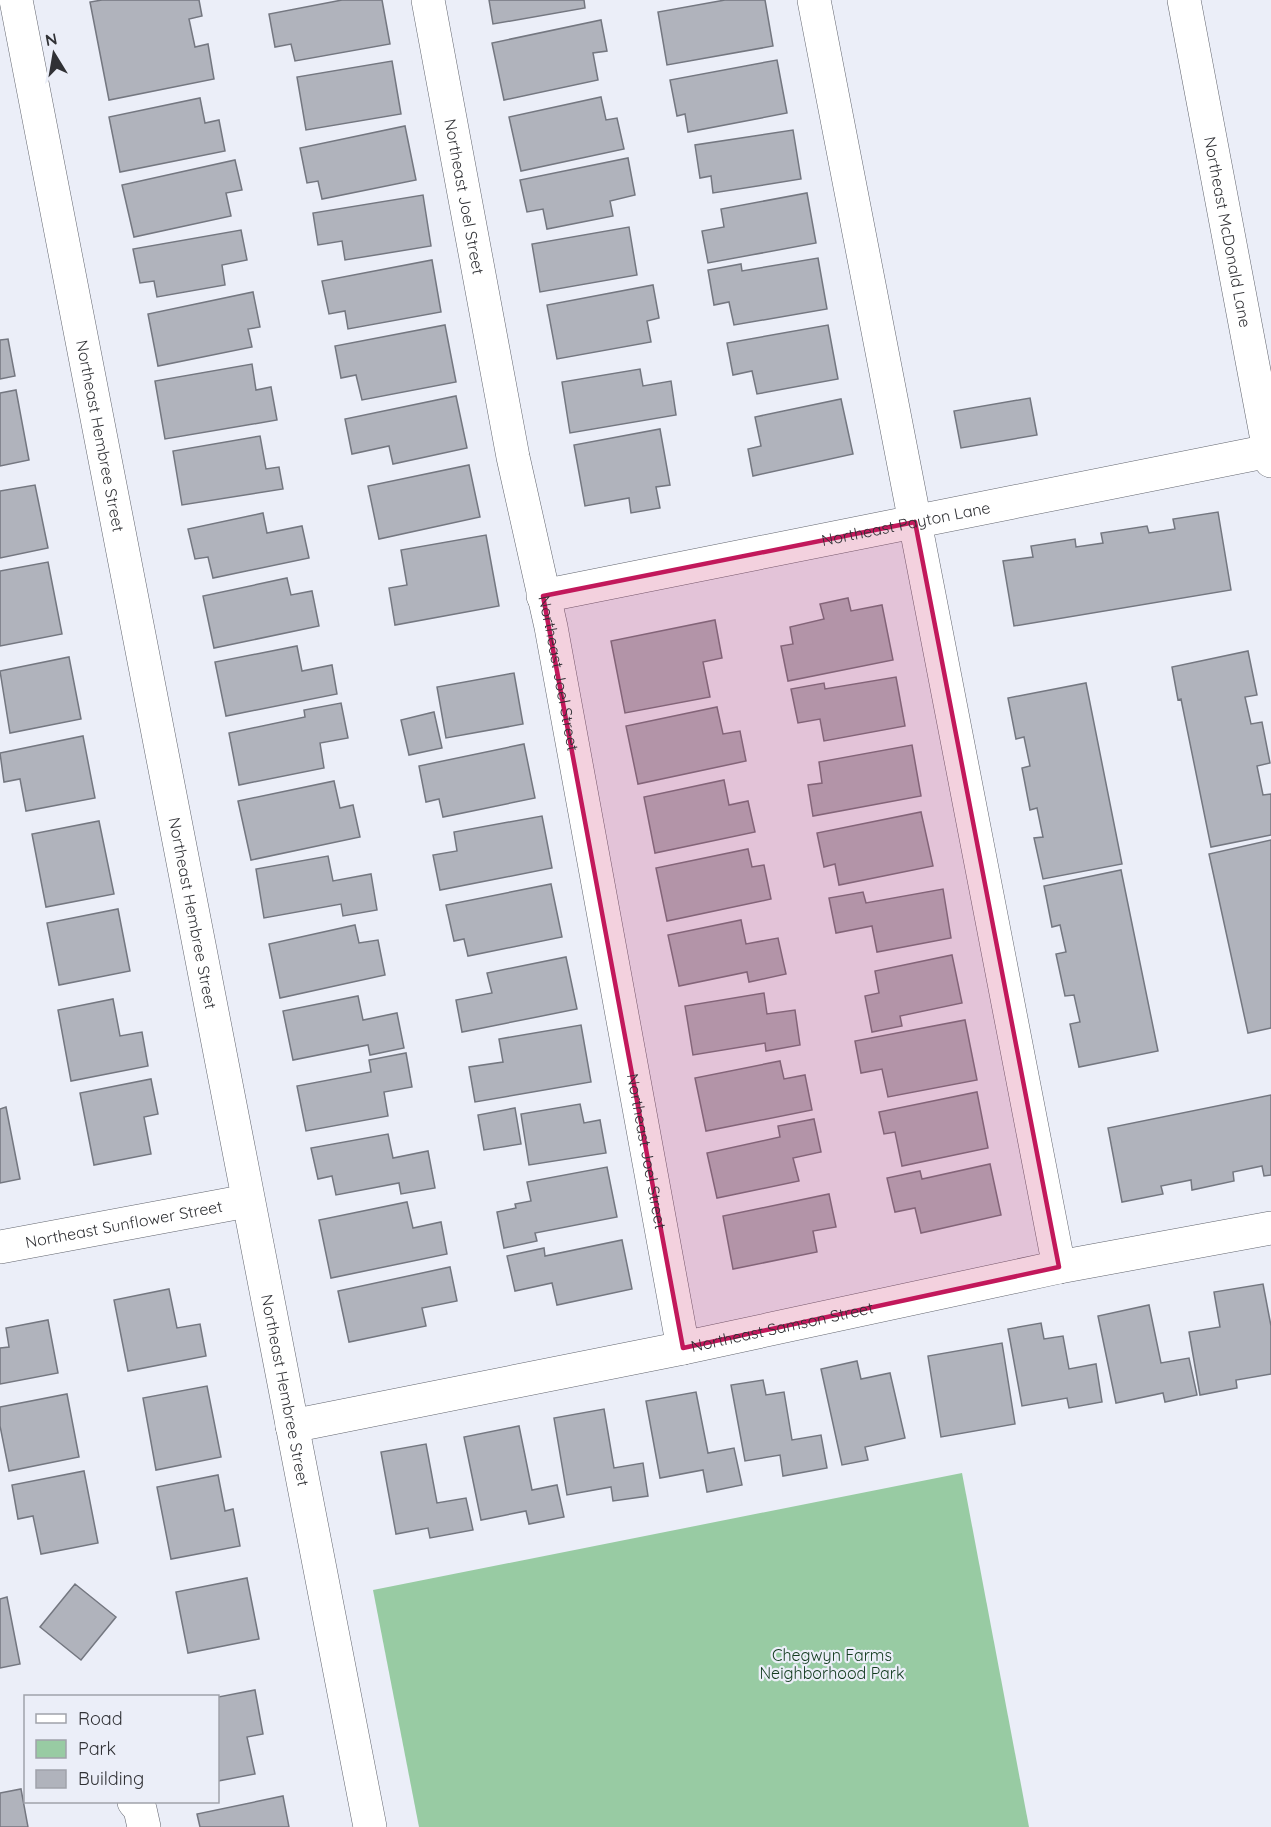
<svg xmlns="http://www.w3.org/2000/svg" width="1271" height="1827" font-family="Quicksand,sans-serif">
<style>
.green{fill:#98cba3}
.building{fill:#b0b3bc;stroke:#747780;stroke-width:1.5}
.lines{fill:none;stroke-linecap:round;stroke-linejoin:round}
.street-casing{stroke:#62656e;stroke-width:34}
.street{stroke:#fff;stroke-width:33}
.marked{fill:#c2185b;fill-opacity:0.2;stroke:#c2185b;stroke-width:4.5;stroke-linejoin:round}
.labels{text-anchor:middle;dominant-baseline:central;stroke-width:4.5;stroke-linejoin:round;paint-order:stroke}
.street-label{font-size:16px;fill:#303135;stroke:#ebeef8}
.park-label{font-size:16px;fill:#123a1e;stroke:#ebeef8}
</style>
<rect width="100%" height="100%" fill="#ebeef8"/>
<path class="green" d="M962,1473l67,354h-610l-46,-237z"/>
<path class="building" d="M102,0h97l3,16 -13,3 6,28 13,-3 6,35 -105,21 -19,-98z
M342,0h40l8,44 -95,17 -4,-17 -16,3 -6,-33z
M489,0h95l1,8 -92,16z
M725,0h40l8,46 -106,19 -9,-53z
M601,20l6,31 -14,2 5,27 -94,20 -12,-57z
M777,60l10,53 -99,19 -3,-18 -8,2 -7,-36z
M392,61l9,53 -95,16 -9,-53z
M601,97l5,23 11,-2 7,31 -103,22 -12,-54z
M200,98l5,25 14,-3 6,31 -105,21 -11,-55z
M405,126l11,54 -94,19 -4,-18 -11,2 -7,-35z
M793,130l8,49 -88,14 -2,-17 -11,2 -5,-33z
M628,158l7,37 -25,6 3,15 -66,13 -4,-20 -16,3 -7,-32z
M235,160l7,30 -16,3 5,23 -97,21 -12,-52z
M807,193l9,50 -108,20 -6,-32 22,-4 -3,-18z
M423,195l8,51 -86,14 -3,-19 -24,4 -5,-32z
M629,227l8,48 -97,17 -8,-48z
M241,230l6,30 -25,5 3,20 -68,12 -3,-16 -14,2 -7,-34z
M818,258l9,51 -93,16 -5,-23 -15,3 -6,-35 33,-6 1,7z
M432,260l9,52 -93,17 -3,-18 -16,3 -7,-33z
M653,285l6,33 -12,3 4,21 -94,17 -10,-54z
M253,292l7,35 -12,2 4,18 -94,19 -10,-52z
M445,325l11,57 -94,18 -6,-25 -15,3 -6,-32z
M828,325l10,54 -81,15 -5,-23 -19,4 -6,-32z
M8,339l7,37 -15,3v-39z
M252,364l4,26 15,-3 6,33 -112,19 -10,-58z
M640,369l3,17 28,-5 5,34 -106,18 -8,-51z
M16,390l13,70 -29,6v-73z
M456,396l11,52 -74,16 -4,-18 -37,8 -7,-35z
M1030,398l7,37 -76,13 -7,-37z
M841,399l12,55 -100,22 -5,-27 13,-3 -6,-29z
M660,429l10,56 -14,2 4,21 -29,5 -2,-15 -44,8 -11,-61z
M260,436l6,33 13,-2 4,22 -101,16 -9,-54z
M469,465l11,52 -101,22 -11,-53z
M35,485l13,63 -48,10v-67z
M1218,512l13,78 -217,36 -11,-65 30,-4 -2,-11 44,-7 1,8 27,-4 -2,-10 46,-7 2,7 26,-4 -2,-10z
M263,513l4,20 35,-7 7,32 -96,20 -5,-21 -13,2 -7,-30z
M486,535l13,71 -104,19 -6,-37 18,-3 -6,-35z
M48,562l14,72 -62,12v-75z
M287,578l4,17 21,-4 7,35 -105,22 -11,-52z
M848,598l3,13 31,-6 11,55 -105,21 -7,-35 12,-2 -3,-17 34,-8 -4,-15z
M715,620l7,38 -19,4 7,35 -85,16 -14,-72z
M297,646l5,25 30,-6 5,29 -111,22 -11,-54z
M1248,651l9,44 -12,2 6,27 11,-2 8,41 -13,3 6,29 8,-1v41l-60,12 -30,-148 -3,1 -6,-33z
M69,657l12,62 -71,14 -10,-62z
M514,673l9,51 -77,14 -9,-51z
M896,677l9,49 -81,15 -4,-22 -22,4 -7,-34 33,-6 1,6z
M1086,683l36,181 -79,15 -9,-41 9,-1 -6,-29 -7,2 -8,-42 8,-2 -6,-29 -8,2 -8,-41z
M341,703l7,35 -28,5 4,25 -85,17 -10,-52 76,-16 -1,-7z
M717,707l6,27 17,-3 6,30 -108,23 -12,-58z
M434,712l8,36 -33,7 -8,-35z
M83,736l12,62 -69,13 -6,-32 -16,3 -4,-29z
M524,744l11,54 -92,19 -4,-18 -13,3 -7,-36z
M912,745l9,51 -108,20 -5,-31 14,-2 -3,-21z
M724,780l5,25 19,-4 7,31 -100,21 -11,-56z
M334,781l6,27 13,-3 7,32 -109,23 -13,-59z
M921,812l12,54 -94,19 -4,-21 -11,3 -7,-34z
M542,816l10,52 -112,22 -7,-35 24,-4 -3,-19z
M99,821l15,73 -68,13 -14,-73z
M1271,840v188l-23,5 -39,-179z
M748,849l4,18 12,-2 7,34 -104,22 -11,-53z
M328,856l5,25 38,-7 6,36 -34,6 -2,-12 -77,14 -8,-49z
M1121,870l37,181 -79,16 -9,-43 10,-2 -6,-27 -9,1 -9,-42 10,-2 -6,-27 -8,2 -8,-41z
M551,884l11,53 -94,19 -4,-17 -10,2 -8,-36z
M943,889l8,49 -74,14 -5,-26 -36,7 -7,-35 34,-6 3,11z
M118,909l12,62 -71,14 -12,-62z
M741,920l5,24 32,-6 8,36 -37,8 -2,-10 -68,14 -11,-51z
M355,925l4,18 19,-3 7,35 -105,23 -11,-54z
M952,955l10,48 -62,13 2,10 -30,6 -7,-36 14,-3 -4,-22z
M566,957l11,52 -115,23 -6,-32 36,-7 -5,-20z
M764,993l3,21 28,-4 5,35 -34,6 -1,-8 -72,12 -8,-49z
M358,996l5,24 34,-7 7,35 -34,7 -2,-10 -75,15 -10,-49z
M113,999l7,37 22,-4 6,34 -77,15 -13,-71z
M965,1020l12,60 -89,17 -6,-28 -21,4 -6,-32z
M581,1025l10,57 -116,20 -6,-35 34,-5 -4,-23z
M406,1053l6,34 -28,5 4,24 -82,15 -9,-45 74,-14 -2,-12z
M780,1061l4,18 21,-4 7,35 -106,21 -11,-53z
M151,1079l7,35 -14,3 7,37 -57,11 -14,-72z
M977,1092l11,56 -86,18 -7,-34 -11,2 -5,-22z
M1271,1095v80l-7,1 -2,-10 -29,6 1,9 -42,9 -1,-10 -30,6 2,8 -41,8 -14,-74z
M580,1104l4,19 16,-3 6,33 -77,12 -8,-51z
M6,1107l14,72 -20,4v-74z
M515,1108l6,36 -37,6 -6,-35z
M814,1119l7,33 -28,6 6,23 -82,17 -10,-45 73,-16 -2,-11z
M388,1134l5,24 35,-7 7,37 -34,6 -2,-11 -63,12 -4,-19 -14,3 -7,-31z
M990,1164l11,51 -80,18 -6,-25 -20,4 -8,-34 33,-7 2,8z
M607,1167l10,50 -82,16 2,8 -33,7 -7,-36 19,-4 -1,-4 16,-3 -4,-19z
M829,1194l7,33 -23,4 4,21 -84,17 -10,-53z
M407,1202l6,26 28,-6 6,32 -116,24 -12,-58z
M622,1240l10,49 -75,16 -5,-22 -37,8 -8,-35 37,-8 1,8z
M450,1267l7,34 -35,7 4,18 -77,16 -11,-51z
M1263,1284l8,42v48l-35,6 1,8 -37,7 -11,-63 31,-5 -6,-35z
M169,1289l8,39 23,-4 6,32 -78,15 -14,-71z
M1149,1305l12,58 28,-5 8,37 -32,7 -2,-9 -47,10 -18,-87z
M48,1320l10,53 -58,11v-36l9,-1 -3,-19z
M1041,1323l3,16 19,-3 6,33 27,-5 6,38 -33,6 -2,-10 -45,8 -14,-77z
M1002,1343l13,81 -74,13 -13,-81z
M857,1361l4,18 29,-6 15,65 -40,9 3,13 -26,5 -21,-96z
M763,1380l3,15 18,-3 8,48 29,-5 6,33 -44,8 -3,-21 -35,6 -14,-76z
M207,1386l14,71 -65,13 -13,-72z
M696,1392l12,61 26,-5 8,37 -35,7 -4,-22 -43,8 -14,-77z
M67,1394l12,63 -70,14 -9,-45v-19z
M604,1409l10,59 29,-5 5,33 -35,5 -2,-14 -44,8 -13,-77z
M519,1426l13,64 25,-5 7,32 -35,7 -3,-13 -45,9 -17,-83z
M426,1444l11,59 29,-5 7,32 -43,8 -2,-10 -32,6 -15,-82z
M84,1471l14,72 -57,11 -8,-38 -15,3 -6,-34z
M218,1475l7,36 8,-2 7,37 -69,13 -14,-72z
M247,1578l12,61 -71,14 -12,-61z
M75,1584l41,33 -35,43 -41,-33z
M7,1597l13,67 -20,4v-69z
M255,1690l8,44 -16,3 8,37 -37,7v-84z
M21,1789l7,38h-28v-34z
M283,1796l6,31h-89l-3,-13z"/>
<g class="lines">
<g class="street-casing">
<g id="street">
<path id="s1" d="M16,0l354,1827"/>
<path id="s2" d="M428,0l85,457 38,170 132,721"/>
<path d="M814,0l245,1267"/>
<path id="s3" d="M1184,0l87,461"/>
<path id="s4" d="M543,596l726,-145"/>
<path id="s5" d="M0,1247l247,-46"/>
<path id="s6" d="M292,1426l391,-78 376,-81 212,-39"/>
<path d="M134,1802l6,7 4,18"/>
</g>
</g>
<use href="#street" class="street"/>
</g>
<path class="marked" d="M915,522l144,745 -376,81 -140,-752z"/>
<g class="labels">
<g class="street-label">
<text stroke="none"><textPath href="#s2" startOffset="200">Northeast Joel Street</textPath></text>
<text stroke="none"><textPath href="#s3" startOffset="236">Northeast McDonald Lane</textPath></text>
<text stroke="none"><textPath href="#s1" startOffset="444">Northeast Hembree Street</textPath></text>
<text stroke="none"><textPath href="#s4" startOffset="370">Northeast Payton Lane</textPath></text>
<text stroke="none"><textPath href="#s2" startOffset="686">Northeast Joel Street</textPath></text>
<text stroke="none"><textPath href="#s1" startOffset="930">Northeast Hembree Street</textPath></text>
<text stroke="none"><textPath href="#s2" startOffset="1172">Northeast Joel Street</textPath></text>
<text stroke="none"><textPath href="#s5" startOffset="126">Northeast Sunflower Street</textPath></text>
<text stroke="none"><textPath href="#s6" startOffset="500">Northeast Samson Street</textPath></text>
<text stroke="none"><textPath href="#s1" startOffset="1416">Northeast Hembree Street</textPath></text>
</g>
<g class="park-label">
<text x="832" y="1655">Chegwyn Farms<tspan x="832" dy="18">Neighborhood Park</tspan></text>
</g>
</g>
<rect x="24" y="1695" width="195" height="108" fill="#ebeef8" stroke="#a0a2aa" stroke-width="1.5"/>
<rect x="36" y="1714" width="30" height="9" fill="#ffffff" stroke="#a0a2aa" stroke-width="1.5"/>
<text x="78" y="1725" font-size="18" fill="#303135">Road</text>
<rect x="36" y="1740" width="30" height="18" fill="#98cba3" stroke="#a0a2aa" stroke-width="1.5"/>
<text x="78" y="1755" font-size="18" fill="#303135">Park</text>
<rect x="36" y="1770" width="30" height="18" fill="#b0b3bc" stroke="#a0a2aa" stroke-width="1.5"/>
<text x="78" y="1785" font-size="18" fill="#303135">Building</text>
<g transform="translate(54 54) rotate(349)" stroke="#ebeef8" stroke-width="4.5" paint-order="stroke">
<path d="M0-4.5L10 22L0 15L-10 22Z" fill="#303135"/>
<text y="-9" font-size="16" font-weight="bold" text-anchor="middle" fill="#303135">N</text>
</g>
</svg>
